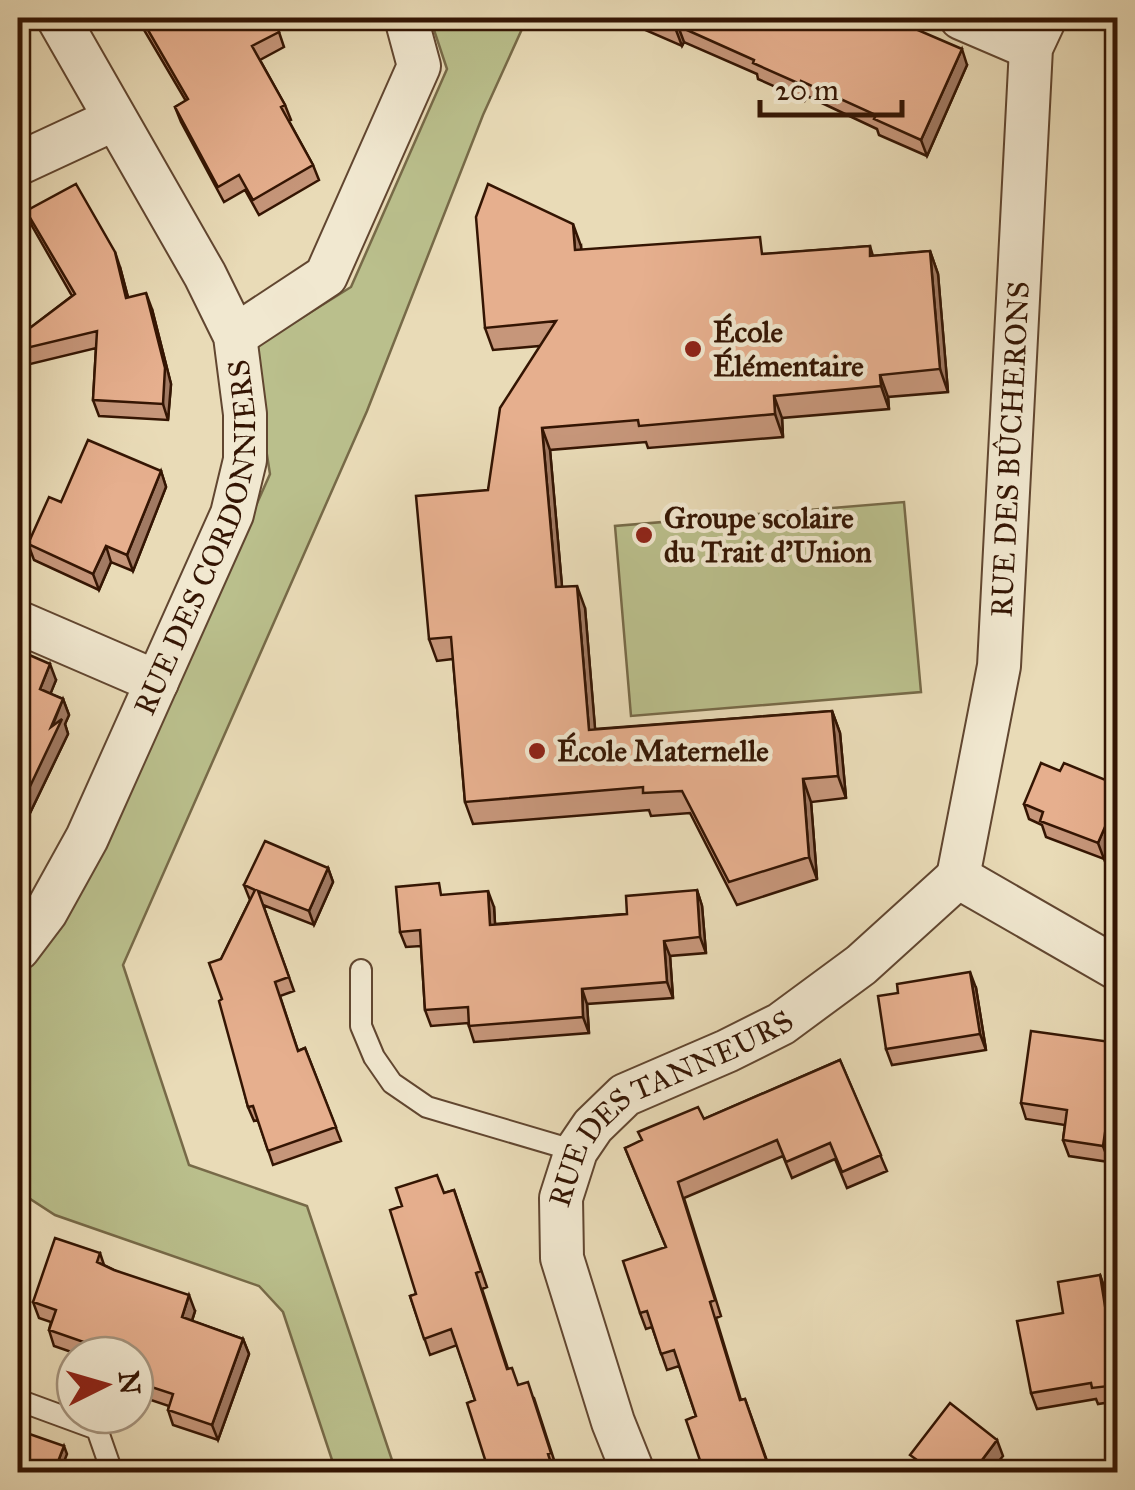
<svg xmlns="http://www.w3.org/2000/svg" width="1135" height="1490" font-family="'IM FELL Great Primer',serif">
<style>
.green{fill:#babf8c;stroke:#776a48;stroke-width:2.5}
.lines{fill:none;stroke-linecap:round;stroke-linejoin:round}
.lane-casing{stroke:#614630;stroke-width:24}
.street-casing{stroke:#614630;stroke-width:46}
.lane{stroke:#f1e8d0;stroke-width:20}
.street{stroke:#f1e8d0;stroke-width:42}
.wall{fill:#c6967a;stroke:#341503;stroke-width:2.5}
.shaded-wall{fill:#a17a63;stroke:#341503;stroke-width:2.5}
.building{fill:#e6af8e;stroke:#341503;stroke-width:2.5}
.poi-dot{fill:#8f2418;stroke:#f1e8d0;stroke-width:4}
.labels{text-anchor:middle;dominant-baseline:central;stroke-width:9;stroke-linejoin:round;paint-order:stroke}
.poi-label{font-size:30px;font-weight:bold;fill:#341503;stroke:#f1e8d0;text-anchor:start}
.street-label{font-size:30px;fill:#341503;stroke:#f1e8d0}
</style>
<rect width="100%" height="100%" fill="#e9dbb7"/>
<filter id="stains"><feTurbulence type="fractalNoise" baseFrequency=".002" numOctaves="4"/><feColorMatrix values="0 0 0 0 .2 0 0 0 0 .09 0 0 0 0 .02 0 0 0 .5 -.17"/></filter>
<radialGradient id="worn" r=".72"><stop offset=".6" stop-color="#630" stop-opacity="0"/><stop offset="1" stop-color="#630" stop-opacity=".3"/></radialGradient>
<path class="green" d="M430,18h97l-44,97 -116,296 -244,554 66,200 118,41 89,266h-60l-53,-160 -24,-26 -204,-71 -37,-24v-214l33,-38 47,-77 172,-388 -19,-121 4,-6 96,-60 96,-218z
M904,502l17,190 -290,24 -16,-190z"/>
<g class="lines">
<g class="lane-casing">
<path id="lane" d="M361,970v56l13,31 18,26 35,24 149,44
M18,1400l79,29 15,43"/>
</g>
<g class="street-casing">
<g id="street">
<path d="M961,18l70,30"/>
<path d="M18,164l97,-45"/>
<path d="M235,336l91,-60 93,-210 -13,-48"/>
<path d="M18,622l139,60"/>
<path id="s1" d="M958,877l41,-211 32,-618 14,-30"/>
<path d="M958,877l160,92"/>
<path id="s2" d="M18,949l28,-37 41,-74 145,-324 13,-54v-46l-10,-78 -30,-61 -147,-257"/>
<path id="s3" d="M633,1472l-20,-50 -51,-164 -1,-60 15,-47 17,-25 32,-31 102,-44 54,-27 80,-59 97,-88"/>
</g>
</g>
<use href="#lane" class="lane"/>
<use href="#street" class="street"/>
</g>
<path class="wall" d="M137,18h134l8,14 5,15 -24,13 25,45 6,15 -2,1 24,44 6,15 -60,35 -14,-25 -21,12 -43,-80 -6,-15 11,-6z
M629,18h261l77,47 -40,91 -48,-21 -2,-6 -70,-33 -2,4 -47,-21 -1,-5 -73,-32 -2,4 -48,-21 -2,-6z
M26,211l94,56 8,30 24,12 19,75 -3,36 -69,-4 -6,-16 3,-52 -78,19v-30l54,-41 -40,-70z
M581,246v4l186,4 103,-8 3,10 57,-5 8,23 10,118 -60,5 1,12 -107,9 1,19 -135,11 -2,-6 -96,8 12,137 23,21 10,121 237,-18 8,22 6,65 -35,4 6,77 -80,26 -47,-92 -39,3 -2,-6 -176,14 -8,-22 -12,-143 -16,2 -8,-22 59,-149 52,-144 -47,4 -8,-22z
M161,471l5,16 -33,84 -22,-9 -12,28 -65,-30 -6,-16 33,-42z
M18,650l38,30 -6,14 13,5 6,16 -4,9 3,10 -39,81 -11,-5z
M1060,771l58,14v41l-14,33 -58,-22 -4,-12 -13,-6 -5,-15z
M328,868l5,14 -19,43 -51,-20 31,86 -14,5 18,55 7,-3 36,93 -68,24 -15,-45 -4,1 -6,-14 -26,-108 -1,-40 29,-59 -6,-15z
M697,890l5,16 4,47 -36,3 3,42 -86,6 2,29 -115,9 -6,-19 -37,3 -6,-16 -4,-64 -15,1 -6,-15 44,-37 50,12 1,17 132,-10z
M976,988l10,62 -94,15 -6,-16z
M1118,1043v73l-2,-1 -7,47 -40,-6 -6,-16 2,-15 -39,-6 -5,-16z
M840,1060l47,111 -40,17 -12,-29 -43,19 -9,-22 -99,42 37,118 -5,2 25,82 4,-1 26,73h-67l-8,-56 -17,-50 -12,4 -15,-43 -6,2 -6,-16 26,-66 -41,-99 79,-29z
M454,1190l33,97 -5,2 26,80 10,16 16,13 23,71 -4,1 -78,-70 -18,-55 -27,10 -20,-59 6,-2 28,-101z
M100,1253l4,12 91,46 -3,10 51,18 6,15 -31,86 -45,-15 -5,-15 1,-4 -27,-9 -6,-15 2,-7 -3,-1v-19h-55l-26,-9 -5,-16 2,-8 -12,-4 -6,-16z
M1100,1275l5,15 9,52h4v59l-20,3 -2,-5 -59,10 -6,-16 32,-80z"/>
<path class="shaded-wall" d="M678,26l6,16 -2,4 -6,-16z
M962,49l5,16 -40,91 -6,-16z
M801,81l6,15 -2,4 -5,-16z
M573,224l8,22 2,27 -8,-23z
M930,251l8,23 10,118 -8,-23z
M115,252l5,15 12,46 -6,-15z
M146,293l6,16 19,75 -3,36 -5,-16z
M880,375l8,22 1,12 -8,-23z
M774,396l8,22 1,19 -8,-23z
M542,428l8,22 14,159 -8,-22z
M161,471l5,16 -33,84 -6,-16z
M106,546l5,16 -12,28 -6,-16z
M577,586l8,22 12,144 -8,-22z
M50,664l6,16 -10,25 -6,-16z
M63,699l6,16 -4,9 3,10 -39,81 -5,-16z
M832,711l8,22 6,65 -8,-22z
M803,779l8,23 6,77 -8,-22z
M1118,797v29l-14,33 -6,-16z
M328,868l5,14 -19,43 -5,-14z
M697,890l5,16 4,47 -6,-16z
M488,891l6,16 2,33 -6,-15z
M664,941l6,15 3,42 -6,-16z
M970,972l6,16 10,62 -6,-16z
M582,989l5,15 2,29 -6,-16z
M1110,1100l6,15 -7,47 -6,-16z
M1100,1275l5,15 12,68 -6,-15z
M189,1295l6,16 -7,22 -6,-16z
M243,1339l6,15 -31,86 -6,-15z
M997,1440l6,16 -13,16h-17z
M64,1446l3,8 -7,18h-6z"/>
<path class="building" d="M141,18h130l8,14 -27,14 33,59 -4,2 32,58 -60,35 -14,-25 -21,12 -43,-80 13,-8z
M648,18h242l72,31 -41,91 -47,-21 2,-4 -75,-34 -1,3 -47,-21 1,-3 -76,-34 -2,4z
M76,184l39,68 11,46 20,-5 19,75 -2,36 -70,-4 4,-69 -79,19v-13l57,-43 -49,-83z
M488,184l85,40 2,26 185,-13 2,17 108,-8v10l60,-5 10,118 -60,6 1,11 -107,10 1,18 -136,12 -1,-6 -96,8 14,159 21,-1 12,144 243,-19 6,65 -35,3 6,78 -80,25 -47,-91 -39,2v-6l-178,15 -14,-165 -22,2 -13,-143 72,-6 12,-82 56,-87 -71,7 -9,-111z
M88,440l73,31 -34,84 -21,-9 -13,28 -65,-30 21,-47 12,5z
M18,650l32,14 -10,25 23,10 -12,28 11,-8 -38,80 -6,-3z
M1041,763l19,8 4,-8 54,22v12l-20,46 -58,-22 3,-9 -19,-8z
M265,841l63,27 -19,43 -51,-20 31,86 -14,5 23,69 7,-3 31,79 -68,24 -15,-45 -5,1 -29,-106 3,-2 -13,-36 12,-4 34,-69 -11,-5z
M439,883l2,12 47,-4 2,34 137,-11 -1,-18 71,-6 3,47 -36,4 3,41 -85,7 1,28 -114,9 -1,-19 -43,3 -5,-80 -20,2 -4,-45z
M970,972l10,62 -94,15 -8,-53 20,-3 -1,-9z
M1031,1031l87,12v57h-8l-7,46 -40,-6 4,-30 -46,-7z
M840,1060l41,95 -39,17 -12,-29 -44,19 -9,-22 -99,42 37,118 -5,2 30,98 5,-1 24,69 -12,4h-53l-18,-52 10,-4 -22,-66 -13,4 -14,-43 -7,2 -17,-52 43,-14 -41,-99 17,-8 -4,-8 60,-25 6,12z
M437,1175l7,18 10,-3 27,81 -5,2 31,96 5,-1 6,17 10,-3 23,71 -3,1 6,18h-65l-22,-69 8,-3 -24,-71 -27,10 -14,-43 6,-2 -26,-84 12,-4 -6,-18z
M55,1238l45,15 -3,9 17,8 75,25 -7,22 61,22 -31,86 -44,-15 5,-16 -37,-12 6,-20 -7,-2v-5h-14l-72,-25 7,-20 -23,-8z
M1100,1275l11,68 7,-1v43l-26,3 -1,-5 -60,10 -14,-72 46,-8 -5,-31z
M950,1403l47,37 -24,32h-65l9,-12 -7,-5z
M18,1430l46,16 -10,26h-36z
M243,1465h15l3,7h-39z"/>
<g class="poi-dot">
<circle cx="693" cy="349" r="10"/>
<circle cx="644" cy="535" r="10"/>
<circle cx="537" cy="751" r="10"/>
</g>
<g class="labels">
<g class="poi-label">
<text x="713" y="332">École<tspan x="713" dy="34">Élémentaire</tspan></text>
<text x="664" y="518">Groupe scolaire<tspan x="664" dy="34">du Trait d'Union</tspan></text>
<text x="557" y="751">École Maternelle</text>
</g>
<g class="street-label">
<text stroke="none"><textPath href="#s1" startOffset="432">RUE DES BÛCHERONS</textPath></text>
<text stroke="none"><textPath href="#s2" startOffset="455">RUE DES CORDONNIERS</textPath></text>
<text stroke="none"><textPath href="#s3" startOffset="435">RUE DES TANNEURS</textPath></text>
</g>
</g>
<rect width="1135" height="1490" fill="none" stroke="#e9dbb7" stroke-width="60"/>
<rect x="20" y="20" width="1095" height="1450" fill="none" stroke="#341503" stroke-width="5"/>
<rect x="30" y="30" width="1075" height="1430" fill="none" stroke="#341503" stroke-width="2.5"/>
<g transform="translate(105 1385) rotate(85)"><circle r="48" fill="#f1e8d0" stroke="#a5947e" stroke-width="2.5"/>
<path d="M0-8L18 38L0 25L-18 38Z" fill="#8f2418"/>
<text y="-15" font-size="28" font-weight="bold" text-anchor="middle" fill="#341503">N</text>
</g>
<path d="M760 100v15h142v-15" fill="none" stroke="#341503" stroke-width="5"/>
<text x="775" y="100" font-size="30" fill="#341503" stroke="#f1e8d0" stroke-width="8" paint-order="stroke">20 m</text>
<rect width="100%" height="100%" filter="url(#stains)"/>
<rect width="100%" height="100%" fill="url(#worn)"/>
</svg>
